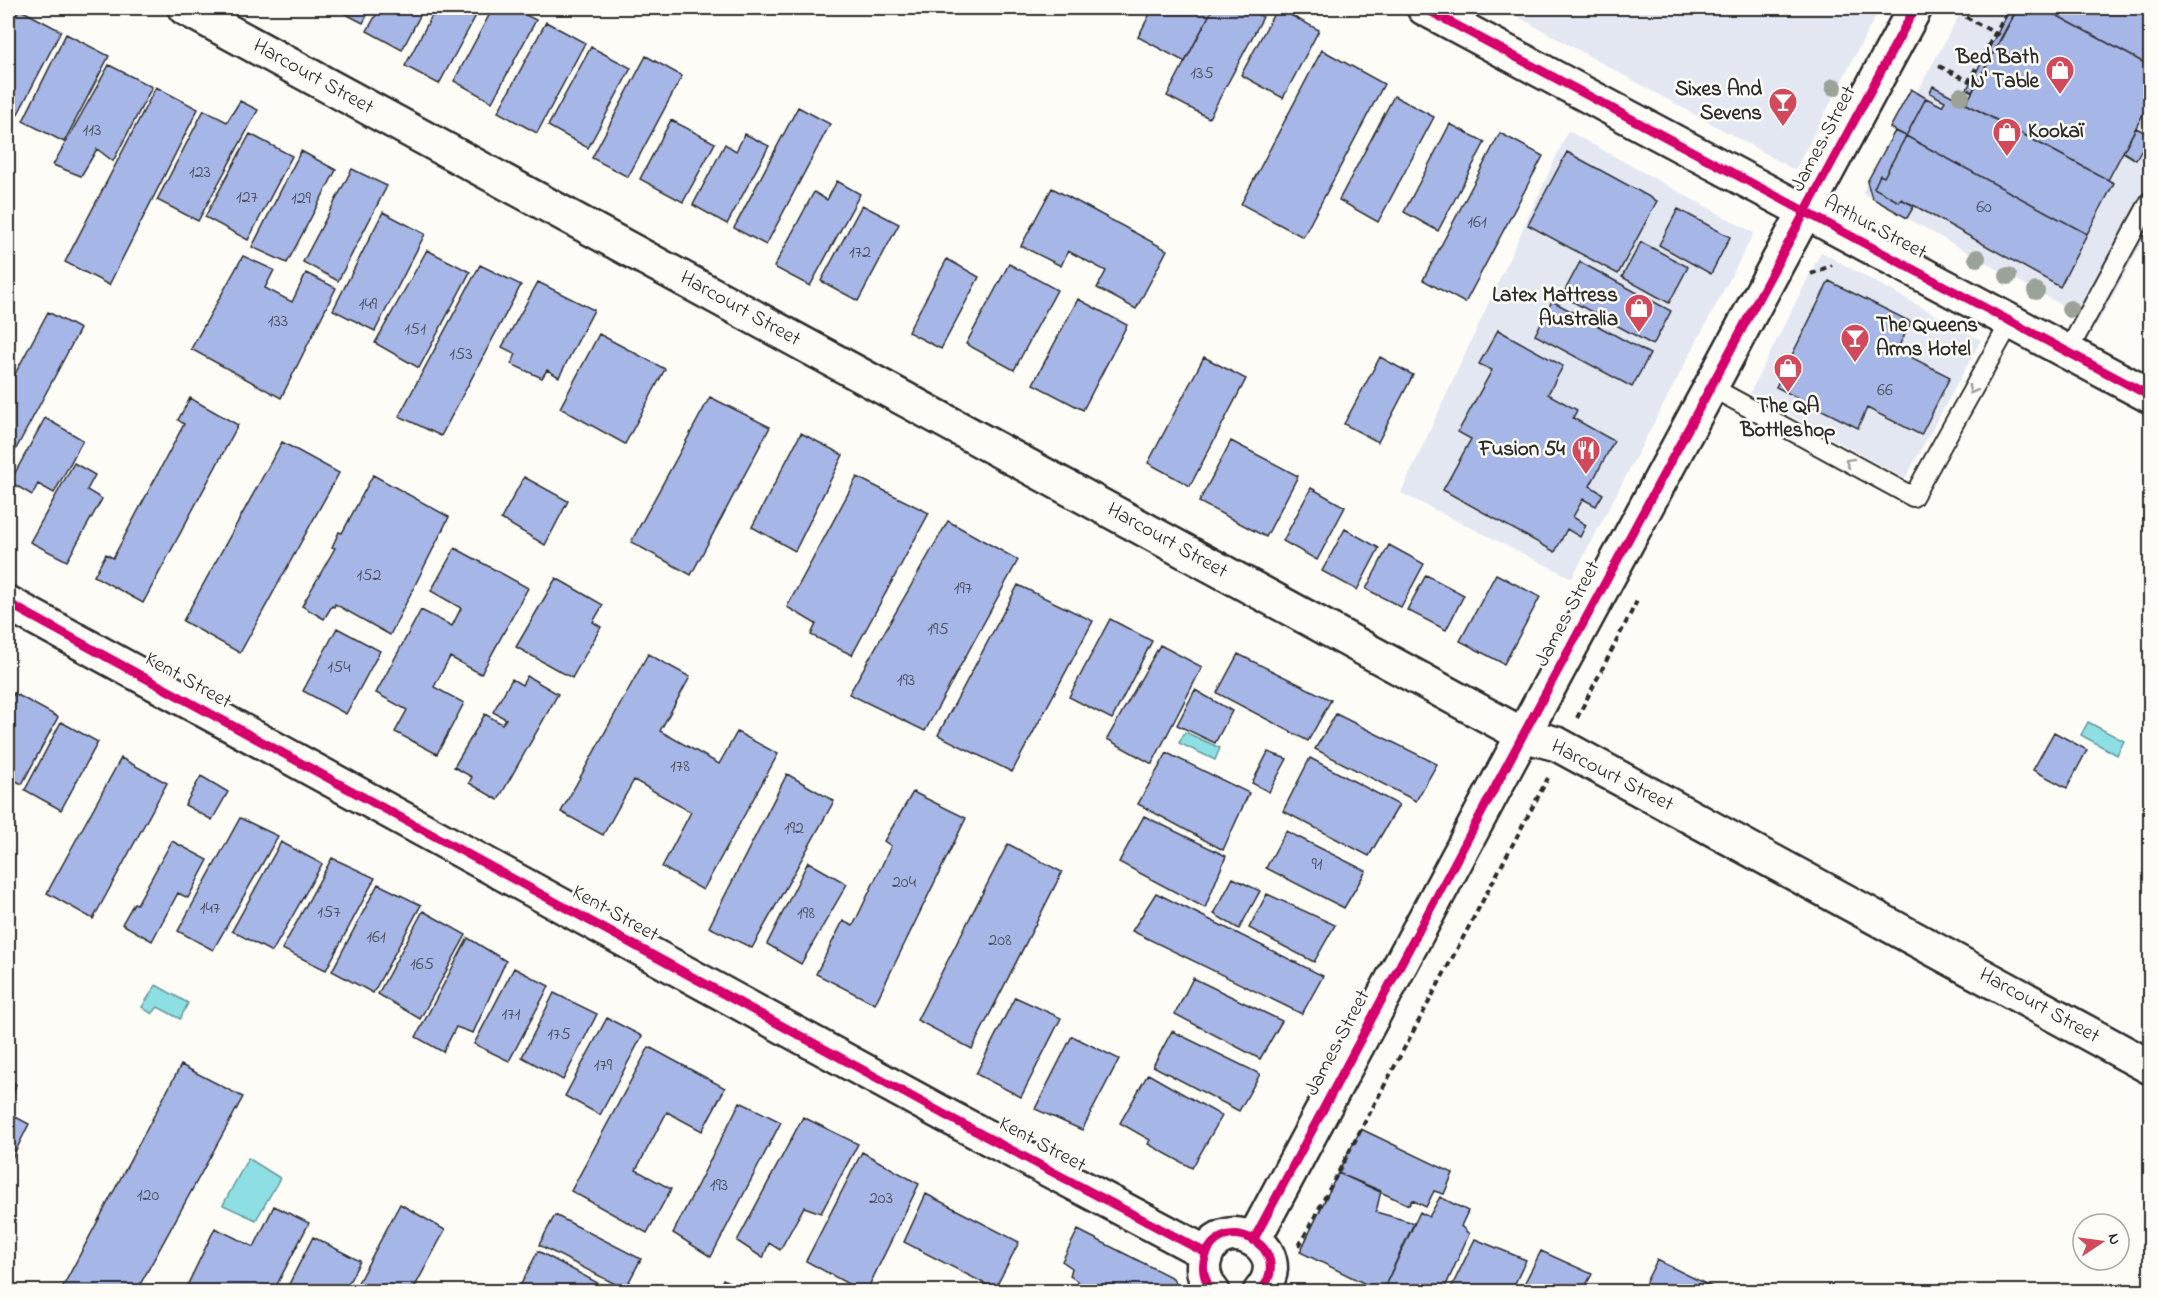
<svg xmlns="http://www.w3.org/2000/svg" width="2158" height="1299" font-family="'Indie Flower',sans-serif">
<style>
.built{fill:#e3e7f2}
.water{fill:#8ddfe4;stroke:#66979a;stroke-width:1.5}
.building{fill:#a6b6e6;stroke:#2b2b2b;stroke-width:1.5}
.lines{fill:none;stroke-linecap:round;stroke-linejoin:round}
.lane-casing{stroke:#2b2b2b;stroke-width:22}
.street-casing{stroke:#2b2b2b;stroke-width:38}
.secondary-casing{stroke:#2b2b2b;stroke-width:38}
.path{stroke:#2b2b2b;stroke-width:4;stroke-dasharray:6 4.5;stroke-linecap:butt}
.lane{stroke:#fdfcf7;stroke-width:18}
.street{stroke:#fdfcf7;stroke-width:33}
.secondary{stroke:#fdfcf7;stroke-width:33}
.cycleway-casing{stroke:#fdfcf7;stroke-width:13}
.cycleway{stroke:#d6006c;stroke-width:9}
.tree{fill:#9ba399}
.oneway{stroke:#9e9e9b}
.labels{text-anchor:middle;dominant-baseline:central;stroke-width:5;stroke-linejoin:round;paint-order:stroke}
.number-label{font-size:18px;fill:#4a4e5a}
.poi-label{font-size:21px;font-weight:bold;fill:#2b2b2b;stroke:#fdfcf7;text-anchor:end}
.street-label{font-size:21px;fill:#2b2b2b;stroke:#fdfcf7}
</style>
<rect width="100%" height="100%" fill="#fdfcf7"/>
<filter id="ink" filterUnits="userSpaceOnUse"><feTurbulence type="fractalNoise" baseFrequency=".0167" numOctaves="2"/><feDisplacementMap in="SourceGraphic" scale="12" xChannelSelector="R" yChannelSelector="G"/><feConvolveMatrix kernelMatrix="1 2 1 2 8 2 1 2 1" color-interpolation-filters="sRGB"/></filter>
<g filter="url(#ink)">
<path class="built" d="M1502,8h378l-85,162z
M1963,8h187v219l-53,98 -235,-132z
M1568,131l186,102 -182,345 -171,-85z
M1821,252l160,88 -76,139 -155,-86z"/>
<path class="water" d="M2088,722l36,19 -7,14 -36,-20z
M1185,732l35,16 -5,12 -36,-17z
M156,985l32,18 -8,16 -22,-12 -6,7 -10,-7z
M248,1158l32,20 -24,42 -33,-15z"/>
<path class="building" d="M334,8h37l-8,15z
M380,8h44l-22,42 -35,-19z
M436,8h44l-41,76 -34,-18z
M493,8h19l24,12 -44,82 -38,-21z
M1153,8h60l-28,54 -47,-25z
M1213,8h33l17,9 -54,101 -42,-22z
M1277,8l42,22 -36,68 -42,-23z
M2011,8l5,2 -44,82 -5,-3z
M2018,8h25l107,58v35l-42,79 -142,-76z
M2043,8h107v58z
M19,9l42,22 -53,102v-102z
M546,22l39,21 -48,90 -39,-21z
M66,34l43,22 -45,86 -41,-21z
M591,47l40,21 -43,80 -40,-22z
M1322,50l62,34 -81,153 -62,-33z
M646,56l36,20 -54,101 -36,-19z
M109,65l43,22 -39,74 -16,-12 -16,27 -28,-11z
M1933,86l181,97 -27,51 -181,-98 20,-38 16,8 3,-5 -15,-8z
M156,87l42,22 -89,176 -44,-23z
M1911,89l15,9 -20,38 -16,-8z
M1394,96l40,21 -56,105 -39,-22z
M240,101l18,9 -60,111 -41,-21 47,-90 23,12z
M798,107l32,17 -64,121 -32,-17z
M671,120l44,23 -32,59 -43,-23z
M1450,124l35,18 -47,89 -34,-19z
M2136,128l14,7 -14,25 -13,-8z
M1895,131l11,5 -22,41 -4,-2 -6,13 25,14 2,-3 13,7 -7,12 -35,-20 -5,-16z
M1500,133l43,23 -78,147 -42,-23z
M250,134l42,22 -44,84 -43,-23z
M745,134l24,12 -42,78 -34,-19 32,-61 11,7z
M1906,136l181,98 -27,53 -143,-80 -16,-8 -2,3 -25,-14 6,-13 4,2z
M301,151l35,19 -49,93 -35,-16z
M1567,152l90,49 -39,73 -90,-49z
M352,169l35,17 -49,95 -35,-19z
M837,181l23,13 -50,92 -36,-19 40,-75 13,8z
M1052,188l115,62 -31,59 -39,-21 9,-17 -38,-20 -7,15 -40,-20z
M862,205l37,19 -41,77 -37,-20z
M1678,209l52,28 -19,37 -52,-29z
M383,212l42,22 -50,97 -42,-21z
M1641,242l47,25 -19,36 -47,-26z
M427,250l43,22 -51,96 -44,-25z
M243,256l31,14 -9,18 27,14 14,-29 30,15 -55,110 -90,-49z
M947,259l32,18 -38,72 -33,-17z
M1580,262l91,49 -18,34 -91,-49z
M1009,264l48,26 -43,80 -48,-26z
M480,265l41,20 -80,151 -42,-20z
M1829,281l82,41 -14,28 53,27 -29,58 -54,-27 -9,20 -82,-41z
M538,282l56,28 -35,67 -12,-7 -5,8 -31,-14 5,-10 -14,-7z
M1078,299l49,26 -44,85 -50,-26z
M1552,301l98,53 -18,33 -97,-52z
M48,312l32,17 -72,135v-77z
M1498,330l65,36 -15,28 29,16 -4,8 41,23 -24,45 13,8 -7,12 -13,-7 -10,18 13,8 -6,12 -13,-8 -12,23 -112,-62 28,-51 -13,-7 34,-62 -13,-6z
M599,334l66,35 -40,75 -65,-36z
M1204,357l42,22 -56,107 -42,-23z
M1380,357l33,18 -35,67 -34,-18z
M710,397l60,30 -79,148 -60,-33z
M190,398l48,27 -95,178 -49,-27 12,-22 7,4 71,-134 -6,-4z
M45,418l38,22 -29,53 -16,-9 -6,11 -22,-13z
M801,433l42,22 -48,96 -43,-24z
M1231,441l67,35 -32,61 -67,-35z
M282,442l57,31 -99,180 -57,-32z
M74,463l21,12 -8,15 15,9 -35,62 -37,-19z
M373,475l76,42 -59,118 -55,-31 -1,3 -2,-1 -8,13 -22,-13 33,-58 -3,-1 7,-15 3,1z
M524,477l44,24 -23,44 -44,-26z
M857,477l72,36 -77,142 -41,-20 5,-11 -29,-17z
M1311,488l34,19 -28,53 -34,-19z
M948,521l70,39 -93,171 -76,-37z
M1345,529l34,19 -22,42 -35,-19z
M1389,545l35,19 -23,43 -35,-18z
M455,548l73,40 -47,86 -31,-17 -16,30 30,16 -27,51 -42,-22 12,-22 -31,-17 45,-83 31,16 9,-18 -30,-17z
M1496,574l44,23 -36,67 -44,-23z
M1426,575l38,20 -18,35 -39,-20z
M556,578l47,27 -10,17 8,5 -29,51 -56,-31z
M1018,585l75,36 -81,151 -74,-37z
M1110,619l42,22 -40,78 -43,-22z
M337,628l43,23 -34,63 -43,-23z
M1160,645l42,22 -50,97 -45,-25z
M648,654l42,23 -30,54 59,33 18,-32 41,22 -75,136 -41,-23 29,-55 -57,-32 -31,55 -42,-23z
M1238,654l93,46 -23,41 -91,-48z
M527,676l31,18 -60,106 -29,-17 3,-6 -18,-10 31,-53 17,10 4,-5 -13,-7 19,-33 10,6z
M1195,690l37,21 -17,32 -38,-18z
M14,693l44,24 -36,67 -14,-7v-72z
M1336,714l101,50 -21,37 -101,-52z
M61,722l37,20 -37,68 -36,-20z
M2054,732l33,18 -20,38 -34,-18z
M1268,752l19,7 -18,33 -17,-9z
M1167,753l82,40 -26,57 -85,-46z
M121,758l46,25 -74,136 -46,-26z
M1310,758l89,47 -30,51 -86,-45z
M787,774l47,27 -82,147 -43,-21z
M201,776l27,16 -16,28 -27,-15z
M913,792l53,26 -91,186 -59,-30 27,-53 10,5 38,-80 -7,-5z
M1144,816l82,40 -21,52 -86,-46z
M240,818l38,18 -65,114 -35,-19z
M1286,831l80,40 -22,37 -78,-40z
M172,841l36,19 -20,38 -10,-5 -26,48 -30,-17 12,-21 3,1z
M281,842l41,22 -50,88 -40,-21z
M1008,844l54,28 -90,177 -55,-29z
M332,858l43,20 -49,92 -44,-21z
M808,862l39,22 -46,80 -34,-20z
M1233,878l27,13 -21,38 -25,-15z
M378,884l43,21 -48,88 -41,-22z
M1156,893l167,83 -21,38 -170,-83z
M1267,894l68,31 -21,37 -65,-34z
M423,911l43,24 -46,84 -42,-25z
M468,938l38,23 -33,72 -17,-6 -13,25 -27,-15z
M514,968l35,18 -40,75 -35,-17z
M1193,978l89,43 -22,38 -85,-45z
M554,993l43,21 -34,66 -41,-23z
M1015,997l46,21 -40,79 -45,-23z
M607,1018l35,18 -42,79 -35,-19z
M1172,1031l88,43 -21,37 -86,-45z
M1072,1036l47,23 -37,71 -47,-21z
M649,1047l76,41 -23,43 -35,-19 -31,58 35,19 -24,44 -76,-42z
M181,1065l62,32 -107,195h-76z
M1148,1074l74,42 -30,52 -44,-24 2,-4 -30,-17z
M8,1079l8,5 -5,18 -3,-2z
M740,1102l41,20 -70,135 -38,-24z
M8,1113l21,11 -21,42z
M803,1117l55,27 -37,69 -17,-6 -24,43 -11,-7 -6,15 -26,-17z
M1361,1129l92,44 -9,21 -10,-3 -8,16 -14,-7 -3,5 -71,-32z
M862,1152l57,32 -53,108h-3l-57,-31z
M1338,1173l43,18 -5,21 38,11 -32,69 -82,-40z
M926,1194l93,48 -24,47 -91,-47z
M1440,1197l28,14 -7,15 8,8 -26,58h-61l38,-80 9,5z
M400,1204l45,26 -33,62h-59z
M274,1206l35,17 -36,69h-89l31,-64 39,19z
M555,1215l86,44 -16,30 -86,-44z
M1078,1230l95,48 6,11 -1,3h-96l2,-6 -14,-10 2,-8 -10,-7z
M313,1237l47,24 -16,31h-59z
M1475,1239l51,21 -15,32h-62z
M538,1251l69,37 -2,4h-88z
M1541,1251l51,23 -10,18h-62z
M1657,1260l59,29 -1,3h-74z
M723,1279l24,13h-30z"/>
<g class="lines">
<g class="lane-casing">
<path id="lane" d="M2068,351l82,-150
M1711,387l202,110 98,-176"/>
</g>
<g class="street-casing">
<path id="street" d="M185,8l1338,727 34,9 593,323
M1424,8l726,388"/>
</g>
<g class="secondary-casing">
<path id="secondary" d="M8,603l939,513 259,137
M1254,1239l269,-504 392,-727
M1213,1292c-7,-8 -11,-20 -9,-30 12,-56 95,-16 56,30"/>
</g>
<path class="path" d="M1966,17l36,20
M1939,66l30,15 40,-73
M1811,274l21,-9
M1577,718l60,-117
M1299,1246l249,-468"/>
<use href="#lane" class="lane"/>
<use href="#street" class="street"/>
<use href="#secondary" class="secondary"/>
<g class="cycleway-casing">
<path id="cycleway" d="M1424,8l726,388
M8,603l939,513 259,137
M1254,1239l269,-504 392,-727
M1213,1292c-7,-8 -11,-20 -9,-30 12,-56 95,-16 56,30"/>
</g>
<use href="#cycleway" class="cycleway"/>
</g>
<g class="tree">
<circle cx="1834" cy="87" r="9"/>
<circle cx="1961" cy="96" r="9"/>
<circle cx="1977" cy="258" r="9"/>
<circle cx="2008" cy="276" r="9"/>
<circle cx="2036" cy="291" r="9"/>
<circle cx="2070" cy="309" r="9"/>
</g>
<defs><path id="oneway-chevron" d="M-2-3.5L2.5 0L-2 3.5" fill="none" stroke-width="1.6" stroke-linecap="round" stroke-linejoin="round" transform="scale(1.5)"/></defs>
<g class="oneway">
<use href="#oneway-chevron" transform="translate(1972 390) rotate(119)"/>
<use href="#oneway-chevron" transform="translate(1849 462) rotate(-151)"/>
</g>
</g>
<defs>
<g id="shop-pin" transform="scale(1.5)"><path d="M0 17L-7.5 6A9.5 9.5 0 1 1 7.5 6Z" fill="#d1495b" stroke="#fdfcf7"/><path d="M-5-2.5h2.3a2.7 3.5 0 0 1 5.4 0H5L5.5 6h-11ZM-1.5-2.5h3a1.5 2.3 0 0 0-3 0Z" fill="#fff"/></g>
<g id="bar-pin" transform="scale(1.5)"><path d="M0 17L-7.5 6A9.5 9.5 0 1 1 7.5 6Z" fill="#d1495b" stroke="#fdfcf7"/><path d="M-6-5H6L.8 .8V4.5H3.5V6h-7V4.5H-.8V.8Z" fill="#fff"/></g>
<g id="restaurant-pin" transform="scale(1.5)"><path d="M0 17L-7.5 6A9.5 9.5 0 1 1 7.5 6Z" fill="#d1495b" stroke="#fdfcf7"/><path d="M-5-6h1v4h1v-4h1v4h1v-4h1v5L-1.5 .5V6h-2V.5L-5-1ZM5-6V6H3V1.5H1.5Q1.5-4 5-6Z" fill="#fff"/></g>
</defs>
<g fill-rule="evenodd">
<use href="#shop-pin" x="2060" y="70"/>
<use href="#bar-pin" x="1783" y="102"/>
<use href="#shop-pin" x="2007" y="132"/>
<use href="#shop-pin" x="1639" y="308"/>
<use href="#bar-pin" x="1855" y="338"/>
<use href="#shop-pin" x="1788" y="368"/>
<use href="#restaurant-pin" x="1586" y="450"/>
</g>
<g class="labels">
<g class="number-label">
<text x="1202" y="74">135</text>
<text x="92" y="131">113</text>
<text x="200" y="173">123</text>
<text x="247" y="198">127</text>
<text x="301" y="199">129</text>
<text x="1984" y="208">60</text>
<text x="1477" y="223">161</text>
<text x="860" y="253">172</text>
<text x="368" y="305">149</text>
<text x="278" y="322">133</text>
<text x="415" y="330">151</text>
<text x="461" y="355">153</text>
<text x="1885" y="391">66</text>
<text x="369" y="576">152</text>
<text x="963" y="589">197</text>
<text x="938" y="630">195</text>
<text x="339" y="668">154</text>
<text x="906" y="681">193</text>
<text x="680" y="767">178</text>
<text x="794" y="829">192</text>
<text x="1317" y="865">91</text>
<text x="904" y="883">204</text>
<text x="210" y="909">147</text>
<text x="329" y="913">157</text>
<text x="806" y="914">198</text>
<text x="376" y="938">161</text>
<text x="1000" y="941">208</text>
<text x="422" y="965">165</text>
<text x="511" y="1015">171</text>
<text x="559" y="1035">175</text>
<text x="603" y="1066">179</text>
<text x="719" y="1186">193</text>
<text x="148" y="1196">120</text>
<text x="881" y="1199">203</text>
</g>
<g class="poi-label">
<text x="2039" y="58">Bed Bath<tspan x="2039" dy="24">N' Table</tspan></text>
<text x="1762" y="90">Sixes And<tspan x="1762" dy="24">Sevens</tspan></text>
<text x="2028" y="132" text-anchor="start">Kookaï</text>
<text x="1618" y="296">Latex Mattress<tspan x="1618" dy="24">Australia</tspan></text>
<text x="1876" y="326" text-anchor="start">The Queens<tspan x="1876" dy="24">Arms Hotel</tspan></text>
<text x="1788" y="407" text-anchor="middle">The QA<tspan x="1788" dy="24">Bottleshop</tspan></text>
<text x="1565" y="450">Fusion 54</text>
</g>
<g class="street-label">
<text transform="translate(313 77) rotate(29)">Harcourt Street</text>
<text transform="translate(1824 139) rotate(-62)">James Street</text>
<text transform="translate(1875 228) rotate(28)">Arthur Street</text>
<text transform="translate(740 309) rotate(29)">Harcourt Street</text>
<text transform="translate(1167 541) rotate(29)">Harcourt Street</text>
<text transform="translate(1568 614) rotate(-62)">James Street</text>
<text transform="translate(188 681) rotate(29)">Kent Street</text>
<text transform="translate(1612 776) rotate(27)">Harcourt Street</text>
<text transform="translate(615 914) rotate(29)">Kent Street</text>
<text transform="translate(2039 1006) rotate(29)">Harcourt Street</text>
<text transform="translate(1338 1043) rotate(-62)">James Street</text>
<text transform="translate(1042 1145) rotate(28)">Kent Street</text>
</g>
</g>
<rect width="2158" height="1299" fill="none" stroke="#fdfcf7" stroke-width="30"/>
<rect x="15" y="15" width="2128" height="1269" fill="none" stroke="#2b2b2b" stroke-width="2" filter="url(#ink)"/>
<g transform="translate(2101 1242) rotate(77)"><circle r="28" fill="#fdfcf7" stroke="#a9a8a5" stroke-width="1.5"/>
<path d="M0-4.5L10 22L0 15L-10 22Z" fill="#d1495b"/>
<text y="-9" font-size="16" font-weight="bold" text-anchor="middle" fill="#2b2b2b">N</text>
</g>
</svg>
